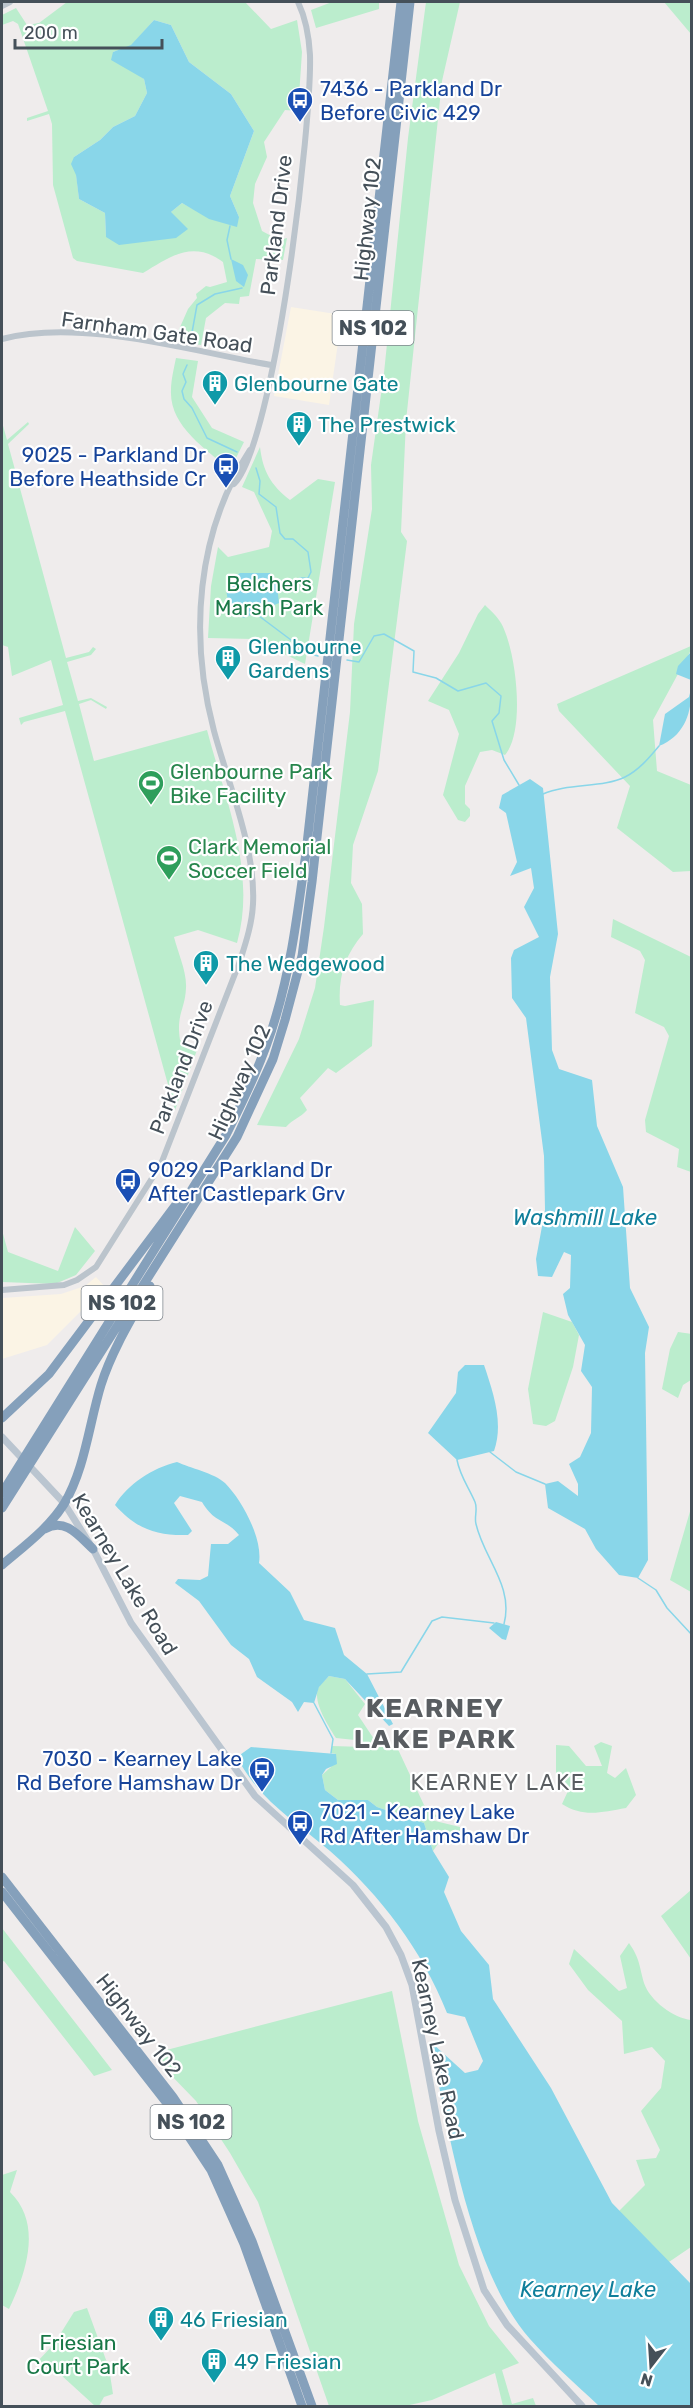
<svg xmlns="http://www.w3.org/2000/svg" width="693" height="2408" font-family="Rubik,sans-serif">
<style>
.commercial{fill:#fbf4e5}
.green{fill:#bbedcd;fill-rule:evenodd}
.water{fill:#89d6e9}
.lines{fill:none;stroke-linecap:round;stroke-linejoin:round}
.stream{stroke:#89d6e9;stroke-width:1.5}
.tertiary{stroke:#bbc4cc;stroke-width:6}
.secondary{stroke:#bac5d0;stroke-width:7}
.motorway{stroke:#85a0bb;stroke-width:9}
.labels{text-anchor:middle;dominant-baseline:central;stroke-width:4.5;stroke-linejoin:round;paint-order:stroke}
.shield{fill:#fff;stroke:#7d848b;stroke-width:1.5}
.shield-label{font-size:20px;font-weight:bold;fill:#455059}
.transit-label{font-size:21px;fill:#164399;stroke:#fff;text-anchor:start}
.street-label{font-size:21px;fill:#455059;stroke:#fff}
.culture-label{font-size:21px;fill:#0d838f;stroke:#fff;text-anchor:start}
.park-label{font-size:21px;fill:#197847;stroke:#fff}
.leisure-label{font-size:21px;fill:#27864d;stroke:#fff;text-anchor:start}
.water-label{font-size:22px;font-style:italic;fill:#107f9b;stroke:#fff}
.neighbourhood-label{font-size:22px;letter-spacing:1.5px;fill:#595d61;stroke:#fff}
.district-label{font-size:27px;font-weight:bold;letter-spacing:1.5px;fill:#595d61;stroke:#fff}
</style>
<rect width="100%" height="100%" fill="#efecec"/>
<path class="commercial" d="M291,307l51,8 -13,90 -55,-9z
M96,1277l9,10 -58,58 -45,14v-61l59,-4 24,-8z"/>
<path class="green" d="M67,2h178l26,27 26,-9 5,32 -4,59 -13,-1 -21,32 3,15 -12,27 -2,19 9,28 17,9 8,-2 -4,22 -27,-1 -7,37 -9,1 -1,7 -14,-1 -19,15 -5,27 -43,-7 -2,-4v-5l21,5 11,-25 9,-11 -1,-4 10,-8 4,1 17,-5 -4,-20c-30,-22 -52,-6 -80,11l-66,-12 -4,-3 -20,-73 -1,-61 -3,-10 -22,7v-3l21,-7 -30,-87 -5,-3 -11,4v-10l14,-7 11,17 12,-2zM154,20l17,5 18,37 42,32 23,37 -24,65 9,21 -46,-8 -11,-6 -11,9 -65,25 -1,-24 -26,-14 -5,-42 26,-17 13,-13 22,-11 12,-23 -3,-14 -31,-27 18,-6z
M332,2h47v7l-63,19 -5,-18z
M426,2h34l-18,79 -36,340 -5,111 6,9 -29,230 -25,74 -2,38 11,21 1,30c-18,21 -25,43 -23,71l5,1 29,-6 -2,46 -36,27 -8,-5 -28,30 7,12c-7,8 -14,9 -21,17l-29,-2 42,-86 16,-51 9,-61 26,-215 4,-88 18,-115 -1,-44 13,-92 24,-235z
M664,2h27v32z
M176,358l22,3 -6,36 20,31 32,14 -14,28c-24,-21 -61,-44 -59,-80 0,-10 3,-22 5,-32z
M2,422l5,18 21,-18 1,2 -21,20 9,33 27,7 -1,2 -25,-5 48,177 23,-6 4,-5 3,2 -5,6 -24,7 11,39 13,-3 16,9 -1,2 -15,-9 -12,4 15,57 113,-31c18,69 50,142 30,213l-39,-13 -24,7c4,16 13,35 12,51 -1,22 -10,26 -6,52l17,10 -22,60 -110,-399 -41,11 -3,3 -2,-7 44,-13 -12,-45 -39,16 -4,-29 -6,-2z
M260,447c3,25 11,38 30,53l28,-21 17,3 -30,182 -52,-25 -45,-1 3,-52 7,-39 10,10 41,-10 3,-16 -18,-39 -12,-5z
M485,605c5,5 12,11 16,18 15,26 25,108 4,132l-13,-5 -12,2 -15,34v18l5,5v7l-5,6 -7,-2 -15,-25 16,-61 -10,-24 -21,-9 31,-48 19,-39z
M691,646v4l-38,70 4,51 34,14v86l-18,1 -56,-44 13,-42 -71,-75 -2,-7z
M613,919l78,38v215l-14,-5 2,-18 -33,-17 -1,-12 24,-84 -5,-9 -29,-14 10,-53 -5,-9 -29,-14z
M75,1227l20,24 -19,24 -21,9 -53,-2v-52l6,22 50,19z
M543,1312l29,10 7,13 -6,32 -18,54 -9,5 -13,-2 -5,-35z
M678,1332l14,2 -1,46 -8,5 -5,13 -16,-9 8,-40z
M691,1508v84l-21,-12z
M329,1676l16,3 20,25 -7,11 18,27 -4,5 -5,1 29,-3 28,60 13,11 -6,4 29,7v7l-8,-3 -10,7 -9,13 -9,-28 -47,-16 -9,-7h-30l-13,-10 -3,-15 9,-8 5,-13 -5,-1 1,-7 32,1 -9,-7 -19,-2c-7,-11 -25,-38 -17,-51 2,-4 7,-7 10,-11z
M601,1742l11,4 -5,27 8,5 11,-10 10,27 -10,13c-24,4 -42,10 -64,-4l6,-13 -12,-2v-44l13,1 17,20h16l-8,-20z
M691,1890v69l-30,-43z
M2,1928l110,142 -18,6 -90,-115 -2,1z
M629,1943c11,16 10,22 15,40 6,18 30,35 47,37v227l-25,17 -47,-53 26,-26 -9,-25 20,-2 4,-8 -19,-39 20,-23 4,-27 -13,-14 -28,7 -2,-33 -34,-31 -19,-26 5,-15 45,42 8,-3 -7,-32z
M392,1991l26,130 41,144 30,61 30,37 -17,7 10,34 21,-6 3,8h-33l-8,-33 -63,27 -27,6h-76l-71,-204 -28,-49 -34,-52 -31,-32 -10,-16z
M17,2170l-7,22c33,32 16,81 -1,117l-7,-4v-130z
M87,2308l22,60 4,26 -9,3 -5,9h-4l-34,-31 -25,-12 18,-19 20,-32z"/>
<path class="water" d="M154,20l17,5 18,37 42,32 23,37 -24,65 9,21 -2,10 -28,-8 -27,-16 -11,9 17,17 -12,9 -57,7 -13,-8 -1,-24 -26,-14 -3,-24 -5,-11 3,-7 26,-17 13,-13 22,-11 12,-23 -3,-14 -33,-19 2,-8 18,-7z
M231,259l12,6 5,10 -4,12 -8,-6z
M240,573h30l7,13 2,17 -35,15c-16,-10 -17,-16 -18,-35z
M691,652v28l-15,-6 2,-8z
M691,689c1,24 -7,47 -32,57l6,-32 24,-17z
M530,779l13,9 15,146 -8,43 2,73 7,19 33,11 5,46 26,61 7,101 19,39 -4,26 3,207 -10,18 -19,-3 -23,-26 -11,-20 -37,-21 -3,-24 13,-3 20,15v-12l-9,-20 11,-7 11,-24 1,-46 -11,-16 4,-26 -17,-30 -5,-21 7,-6 1,-33 -7,-3 -12,25 -14,-1 -2,-17 9,-49 -1,-54 -18,-138 -14,-20 -1,-40 3,-8 25,-13 -15,-30 10,-19 -3,-20 -21,8 7,-14 -11,-49 -7,-5 3,-13z
M465,1365h19c9,27 20,58 10,86l-37,9 -29,-27 28,-40 2,-21z
M177,1462c13,6 37,11 48,21 17,17 38,56 34,80l31,29 14,28 31,8 9,27 23,19 26,50 -4,2 -44,-47 -16,-3 -10,11 -5,16 -10,-1 -6,10 -6,-10 -35,-25 -8,-18 -18,-14 -32,-44 -24,-18 3,-4 22,1 8,-4 3,-32h17l11,-9c-14,-17 -24,-11 -37,-33l-22,-6 -6,7 18,28 -4,4c-31,1 -52,-6 -73,-30 13,-21 37,-37 62,-43z
M496,1622l14,4 -4,14 -4,-1 -13,-11z
M251,1747l85,7 1,10 -11,5 -4,6 3,15 13,10h30l9,7 47,16 9,28 16,26 -5,15 17,39 28,34 4,34 58,89 61,115 79,81v122h-92c-23,-22 -48,-43 -69,-67 -58,-65 -81,-204 -98,-289l1,-6 32,29 13,-3 5,-9 -18,-44 -18,-4c-25,-63 -66,-117 -117,-162 -35,-30 -72,-52 -93,-94z"/>
<g class="lines">
<path class="stream" d="M230,226l-3,14 4,19
M191,338l6,-33 18,-11 27,-6
M187,365l-4,9 3,8 -4,9 2,8 8,9 15,30 30,14
M256,468l4,13 -1,13 17,13 4,26 5,6h8l15,13 3,20 -3,6h-8l-14,10 -8,1
M255,613l36,27
M295,645l4,6 19,5
M347,660l12,2 15,-26 10,-2 30,17 -1,21 23,6 22,13 28,-8 15,13 -2,17 -7,8 12,39 15,25
M543,794c25,-11 60,-6 82,-17 14,-7 24,-19 34,-31
M490,1452l26,20 29,12
M457,1460c3,16 11,26 18,42 3,7 -1,15 1,22 8,35 38,62 28,100
M638,1578l18,12 11,18 25,27
M367,1674l34,-2 31,-51 10,-4 52,6
M314,1703l19,36 -2,14"/>
<path class="tertiary" d="M2,6l8,-4
M2,339c78,-21 189,12 269,26
M234,484c41,-42 78,-361 76,-429 -1,-19 -4,-36 -12,-53
M2,1290l62,-5 13,-5 19,-13 65,-103 79,-203c6,-19 12,-37 13,-57 3,-55 -25,-121 -39,-173 -25,-94 -18,-198 36,-281"/>
<path class="secondary" d="M2,1437l62,66 29,46 38,74 124,173 98,89 33,42 15,28 11,30 27,146 16,69 29,90 23,35 75,81"/>
<path class="motorway" d="M2,1418l47,-44 132,-176
M2,1493l224,-358c19,-38 38,-77 50,-119 16,-53 22,-108 30,-163l95,-851
M2,1508l235,-371 36,-78 12,-39 17,-64 10,-74 98,-880
M45,1529c20,-12 34,7 48,20
M2,1565c21,-18 47,-37 62,-61 21,-35 25,-80 37,-119 11,-35 31,-67 49,-99
M2,1877l171,220 45,68 34,76 60,165
M2,1892l164,210 45,68 33,74 58,162"/>
</g>
<defs>
<g id="bus-pin" transform="scale(1.35)"><path d="M0 17L-7.5 6A9.5 9.5 0 1 1 7.5 6Z" fill="#1a4fb4" stroke="#fff"/><path d="M-5-6H5V4H4V6H2V4H-2V6H-4V4H-5ZM-3.5-4V0h7V-4ZM-3.5 1.2v1.5H-2V1.2ZM2 1.2v1.5H3.5V1.2Z" fill="#fff"/></g>
<g id="building-pin" transform="scale(1.35)"><path d="M0 17L-7.5 6A9.5 9.5 0 1 1 7.5 6Z" fill="#0f9aa8" stroke="#fff"/><path d="M-4-6H4V6H1V3H-1V6H-4ZM-2.5-4.3h1.7v1.8h-1.7ZM.8-4.3h1.7v1.8H.8ZM-2.5-1h1.7V.8h-1.7ZM.8-1h1.7V.8H.8Z" fill="#fff"/></g>
<g id="stadium-pin" transform="scale(1.35)"><path d="M0 17L-7.5 6A9.5 9.5 0 1 1 7.5 6Z" fill="#2e9e5b" stroke="#fff"/><path d="M0-5a6.5 5 0 1 0 0 10a6.5 5 0 1 0 0-10ZM-3.5-1.8h7v3.6h-7Z" fill="#fff"/></g>
</defs>
<g fill-rule="evenodd">
<use href="#bus-pin" x="300" y="100"/>
<use href="#building-pin" x="215" y="383"/>
<use href="#building-pin" x="299" y="424"/>
<use href="#bus-pin" x="226" y="466"/>
<use href="#building-pin" x="228" y="658"/>
<use href="#stadium-pin" x="151" y="783"/>
<use href="#stadium-pin" x="169" y="858"/>
<use href="#building-pin" x="206" y="963"/>
<use href="#bus-pin" x="128" y="1181"/>
<use href="#bus-pin" x="262" y="1770"/>
<use href="#bus-pin" x="300" y="1823"/>
<use href="#building-pin" x="161" y="2319"/>
<use href="#building-pin" x="214" y="2361"/>
</g>
<g class="labels">
<g class="shield">
<rect x="332.5" y="311" width="81" height="34" rx="4.5"/>
<rect x="81.5" y="1286" width="81" height="34" rx="4.5"/>
<rect x="150.5" y="2105" width="81" height="34" rx="4.5"/>
</g>
<g class="shield-label">
<text x="373" y="328">NS 102</text>
<text x="122" y="1303">NS 102</text>
<text x="191" y="2122">NS 102</text>
</g>
<g class="transit-label">
<text x="320" y="88">7436 - Parkland Dr<tspan x="320" dy="24">Before Civic 429</tspan></text>
<text x="206" y="454" text-anchor="end">9025 - Parkland Dr<tspan x="206" dy="24">Before Heathside Cr</tspan></text>
<text x="148" y="1169">9029 - Parkland Dr<tspan x="148" dy="24">After Castlepark Grv</tspan></text>
<text x="242" y="1758" text-anchor="end">7030 - Kearney Lake<tspan x="242" dy="24">Rd Before Hamshaw Dr</tspan></text>
<text x="320" y="1811">7021 - Kearney Lake<tspan x="320" dy="24">Rd After Hamshaw Dr</tspan></text>
</g>
<g class="street-label">
<text transform="translate(367 219) rotate(-84)">Highway 102</text>
<text transform="translate(276 225) rotate(-83)">Parkland Drive</text>
<text transform="translate(157 332) rotate(8)">Farnham Gate Road</text>
<text transform="translate(181 1067) rotate(-69)">Parkland Drive</text>
<text transform="translate(239 1082) rotate(-66)">Highway 102</text>
<text transform="translate(125 1574) rotate(59)">Kearney Lake Road</text>
<text transform="translate(139 2025) rotate(52)">Highway 102</text>
<text transform="translate(438 2049) rotate(78)">Kearney Lake Road</text>
</g>
<g class="culture-label">
<text x="234" y="383">Glenbourne Gate</text>
<text x="318" y="424">The Prestwick</text>
<text x="248" y="646">Glenbourne<tspan x="248" dy="24">Gardens</tspan></text>
<text x="226" y="963">The Wedgewood</text>
<text x="180" y="2319">46 Friesian</text>
<text x="234" y="2361">49 Friesian</text>
</g>
<g class="park-label">
<text x="269" y="583">Belchers<tspan x="269" dy="24">Marsh Park</tspan></text>
<text x="78" y="2342">Friesian<tspan x="78" dy="24">Court Park</tspan></text>
</g>
<g class="leisure-label">
<text x="170" y="771">Glenbourne Park<tspan x="170" dy="24">Bike Facility</tspan></text>
<text x="188" y="846">Clark Memorial<tspan x="188" dy="24">Soccer Field</tspan></text>
</g>
<g class="water-label">
<text x="585" y="1217">Washmill Lake</text>
<text x="588" y="2289">Kearney Lake</text>
</g>
<g class="neighbourhood-label">
<text x="498" y="1782">KEARNEY LAKE</text>
</g>
<g class="district-label">
<text x="435" y="1708">KEARNEY<tspan x="435" dy="31">LAKE PARK</tspan></text>
</g>
</g>
<rect width="693" height="2408" fill="none" stroke="#455059" stroke-width="6"/>
<g transform="translate(651 2366) rotate(197)" stroke="#ffffff" stroke-width="4.5" paint-order="stroke">
<path d="M0-4.5L10 22L0 15L-10 22Z" fill="#455059"/>
<text y="-9" font-size="16" font-weight="bold" text-anchor="middle" fill="#455059">N</text>
</g>
<path d="M15 39v9h147v-9" fill="none" stroke="#455059" stroke-width="3"/>
<text x="24" y="39" font-size="18" fill="#455059" stroke="#ffffff" stroke-width="4.5" paint-order="stroke">200 m</text>
</svg>
